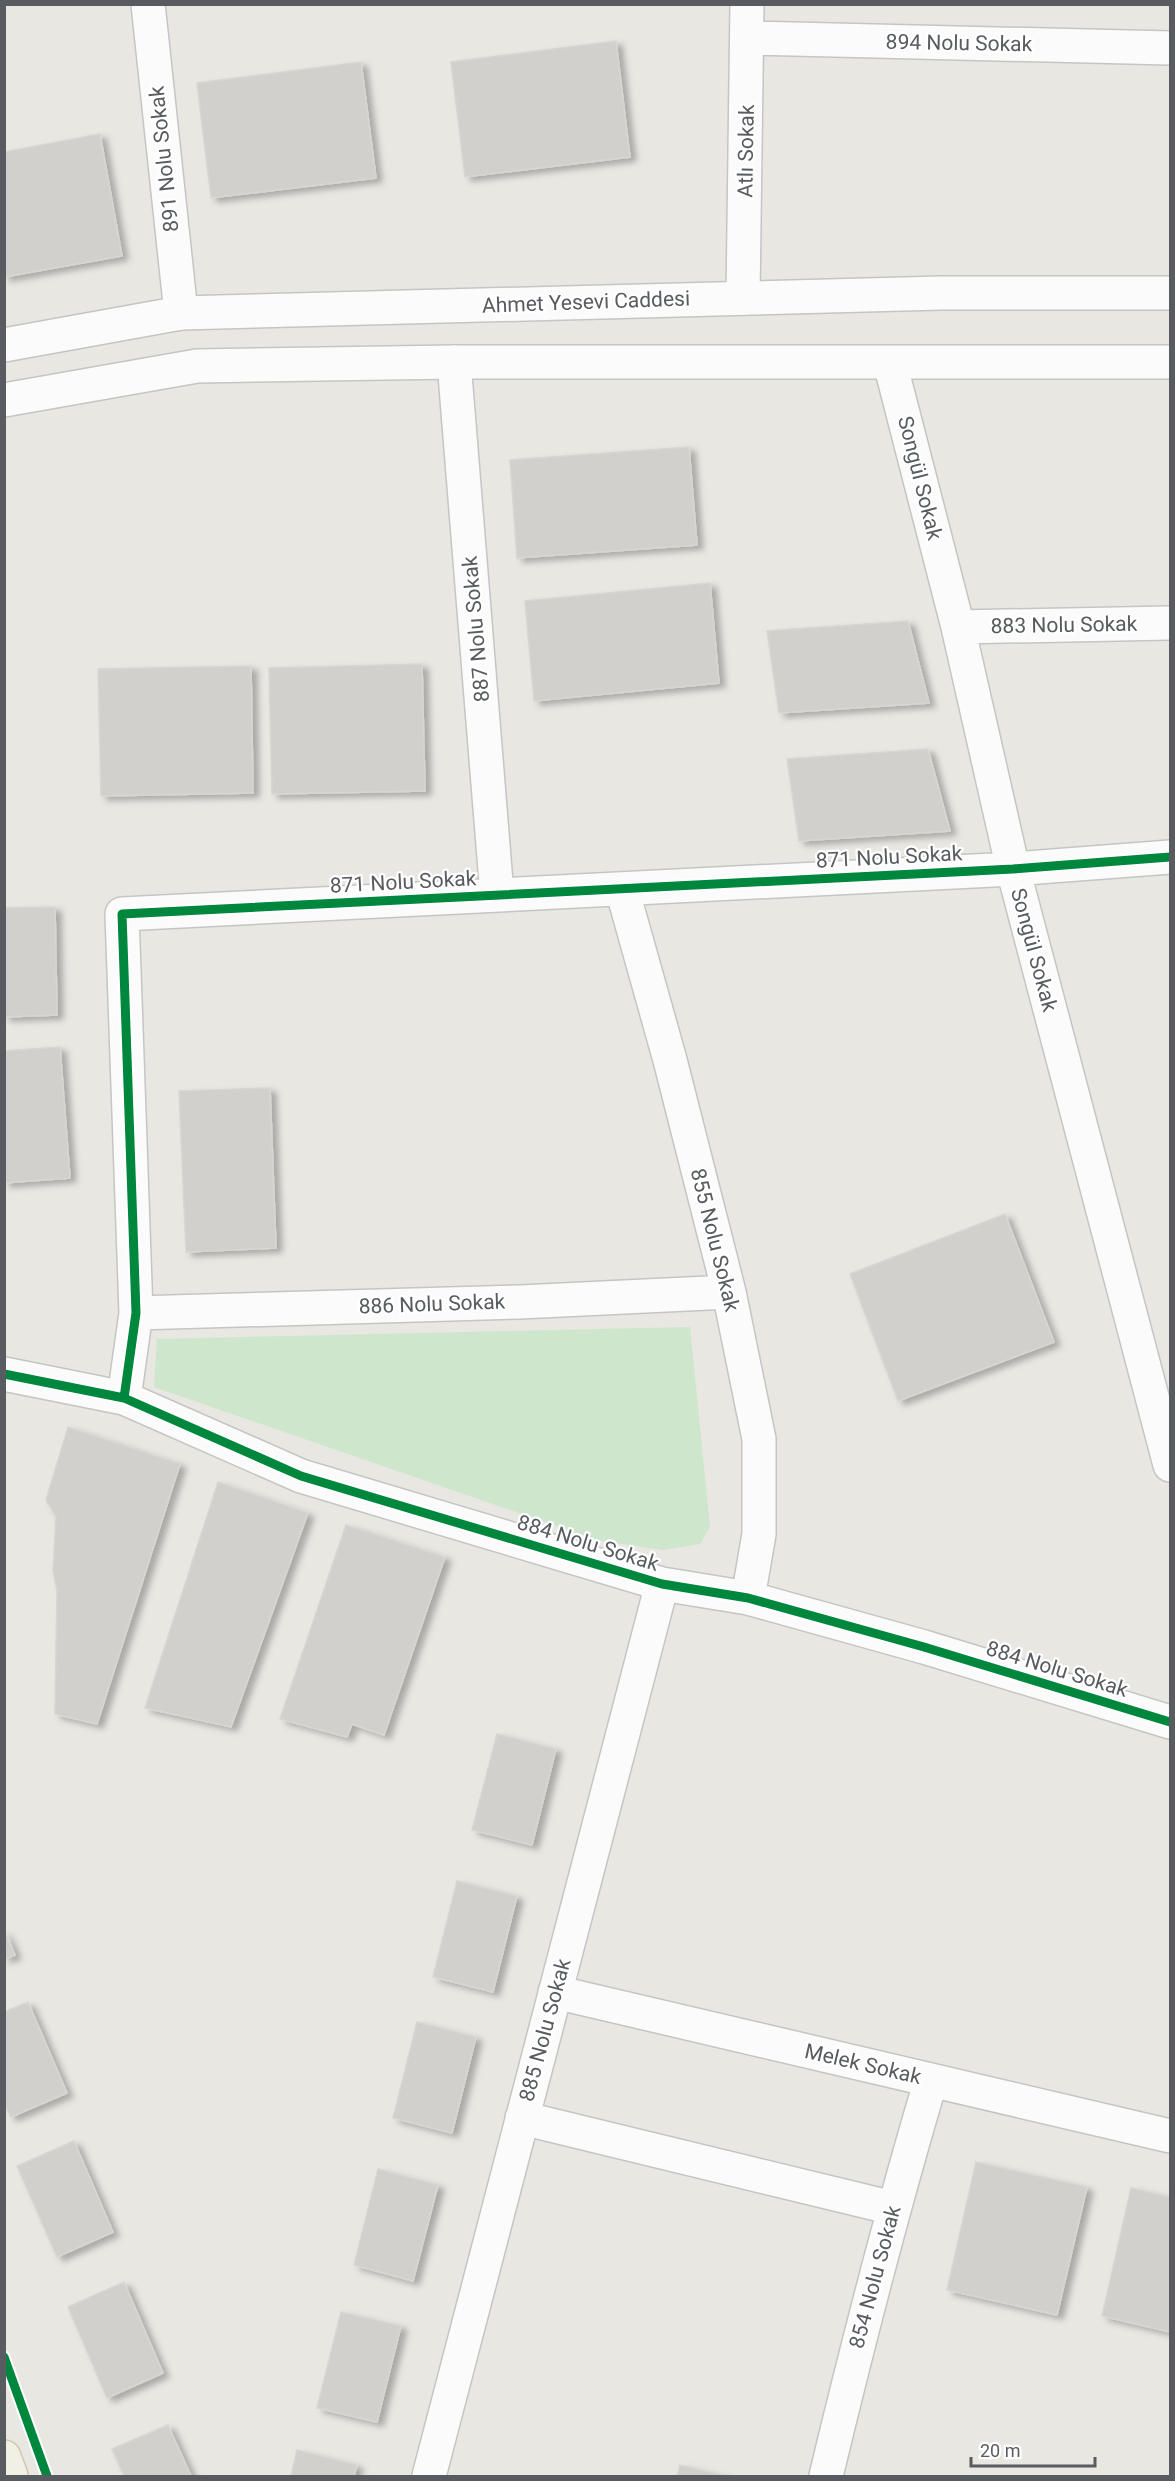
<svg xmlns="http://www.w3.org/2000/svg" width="1175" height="2481" font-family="Roboto,sans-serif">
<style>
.green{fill:#cee6cb}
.building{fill:#d1d0cd;stroke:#d8d6d1;stroke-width:1.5;filter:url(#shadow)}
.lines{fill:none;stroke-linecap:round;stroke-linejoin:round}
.street-casing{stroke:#c5c5c4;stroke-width:36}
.secondary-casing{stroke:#c5c5c4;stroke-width:36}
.primary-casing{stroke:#d1c8ae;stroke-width:36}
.street{stroke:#fcfbfb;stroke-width:33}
.secondary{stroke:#fcfbfb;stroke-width:33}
.primary{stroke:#f1f0e5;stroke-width:33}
.cycleway-casing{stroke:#fff;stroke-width:13}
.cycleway{stroke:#00873e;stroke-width:9}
.labels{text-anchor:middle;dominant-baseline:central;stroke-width:4.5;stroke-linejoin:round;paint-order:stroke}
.street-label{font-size:21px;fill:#585b60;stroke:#fff}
</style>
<defs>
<filter id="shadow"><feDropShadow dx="6" dy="4" stdDeviation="3" flood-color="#0004"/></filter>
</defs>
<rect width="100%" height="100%" fill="#e8e7e2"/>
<path class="green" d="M690,1327l20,200 -10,17 -37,6 -63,-9 -446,-154 3,-48z"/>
<path class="building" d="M616,41l14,116 -165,20 -14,-115z
M361,62l15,116 -165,20 -14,-115z
M100,134l22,122 -118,21v-125z
M689,447l8,98 -180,13 -7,-98z
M710,583l9,100 -185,18 -9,-100z
M908,621l21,82 -150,10 -12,-82z
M422,664l3,127 -153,3 -3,-126z
M251,666l2,127 -152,3 -3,-127z
M928,749l22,82 -151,10 -12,-82z
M55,907l2,108 -53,2v-109z
M60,1047l10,131 -66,5v-132z
M270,1088l6,160 -90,4 -7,-161z
M1005,1214l49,128 -156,59 -48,-127z
M68,1427l112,37 -83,260 -42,-10 2,-124 -4,-19 3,-54 -10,-17z
M218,1482l90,31 -77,214 -86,-19z
M346,1525l99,32 -61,178 -32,-11 -5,13 -67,-18z
M497,1734l59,15 -24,96 -60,-15z
M457,1881l60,15 -24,96 -60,-15z
M4,1930l11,25 -11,4z
M28,2002l39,91 -56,24 -7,-14v-91z
M417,2022l59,15 -24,96 -59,-15z
M74,2141l39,91 -56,25 -40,-91z
M976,2162l111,25 -30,128 -110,-25z
M378,2169l60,16 -25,96 -59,-16z
M1131,2188l39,9v135l-68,-16z
M124,2282l39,91 -56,25 -39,-91z
M341,2312l60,14 -24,96 -60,-14z
M168,2425l23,51h-67l-12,-27z
M297,2450l60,15 -3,11h-63z
M680,2465l45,11h-48z"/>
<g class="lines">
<g class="street-casing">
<path id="street" d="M148,4l33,309
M748,38l422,10
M743,298l4,-294
M454,362l43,533
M890,363l68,264 55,242 157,596
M958,627l212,-4
M622,889l48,171 59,232 30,147v95l-11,64
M136,1313l384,-11 209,-10
M4,1374l120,24 177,78 361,108 86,14 176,49 246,75
M124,1398l12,-85 -14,-399 891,-45 157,-12
M555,1992l615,144
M522,2118l371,90
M429,2476l233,-892
M826,2476c32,-133 66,-265 105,-396"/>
</g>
<g class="secondary-casing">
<path id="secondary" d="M4,345l177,-32 760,-20h229
M4,400l193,-34 257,-4h716"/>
</g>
<g class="primary-casing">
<path id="primary" d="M4,2457l7,19"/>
</g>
<use href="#street" class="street"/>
<use href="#secondary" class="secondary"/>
<use href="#primary" class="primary"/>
<g class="cycleway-casing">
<path id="cycleway" d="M4,1374l120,24 177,78 361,108 86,14 176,49 246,75
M124,1398l12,-85 -14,-399 891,-45 157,-12
M4,2357l43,119"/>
</g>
<use href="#cycleway" class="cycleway"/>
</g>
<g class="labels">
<g class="street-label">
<text transform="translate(959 43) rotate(1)">894 Nolu Sokak</text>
<text transform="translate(746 151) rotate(-89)">Atlı Sokak</text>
<text transform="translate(164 159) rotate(-96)">891 Nolu Sokak</text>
<text transform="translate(586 302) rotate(-2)">Ahmet Yesevi Caddesi</text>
<text transform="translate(920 478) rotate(76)">Songül Sokak</text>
<text transform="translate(1064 625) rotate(-1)">883 Nolu Sokak</text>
<text transform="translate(476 629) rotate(-95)">887 Nolu Sokak</text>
<text transform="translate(889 857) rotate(-3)">871 Nolu Sokak</text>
<text transform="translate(403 882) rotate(-3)">871 Nolu Sokak</text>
<text transform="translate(1034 950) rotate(75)">Songül Sokak</text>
<text transform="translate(715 1240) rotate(76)">855 Nolu Sokak</text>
<text transform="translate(432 1304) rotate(-2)">886 Nolu Sokak</text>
<text transform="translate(588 1543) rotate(17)">884 Nolu Sokak</text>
<text transform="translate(1057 1669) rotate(17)">884 Nolu Sokak</text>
<text transform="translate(545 2030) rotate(-75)">885 Nolu Sokak</text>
<text transform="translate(863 2064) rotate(13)">Melek Sokak</text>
<text transform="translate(875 2277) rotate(-75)">854 Nolu Sokak</text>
</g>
</g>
<rect width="1175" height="2481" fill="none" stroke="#585b60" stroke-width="12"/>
<path d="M971 2457v9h124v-9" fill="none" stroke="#585b60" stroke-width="3"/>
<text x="980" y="2457" font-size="18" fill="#585b60" stroke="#ffffff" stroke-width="4.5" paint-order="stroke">20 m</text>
</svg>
